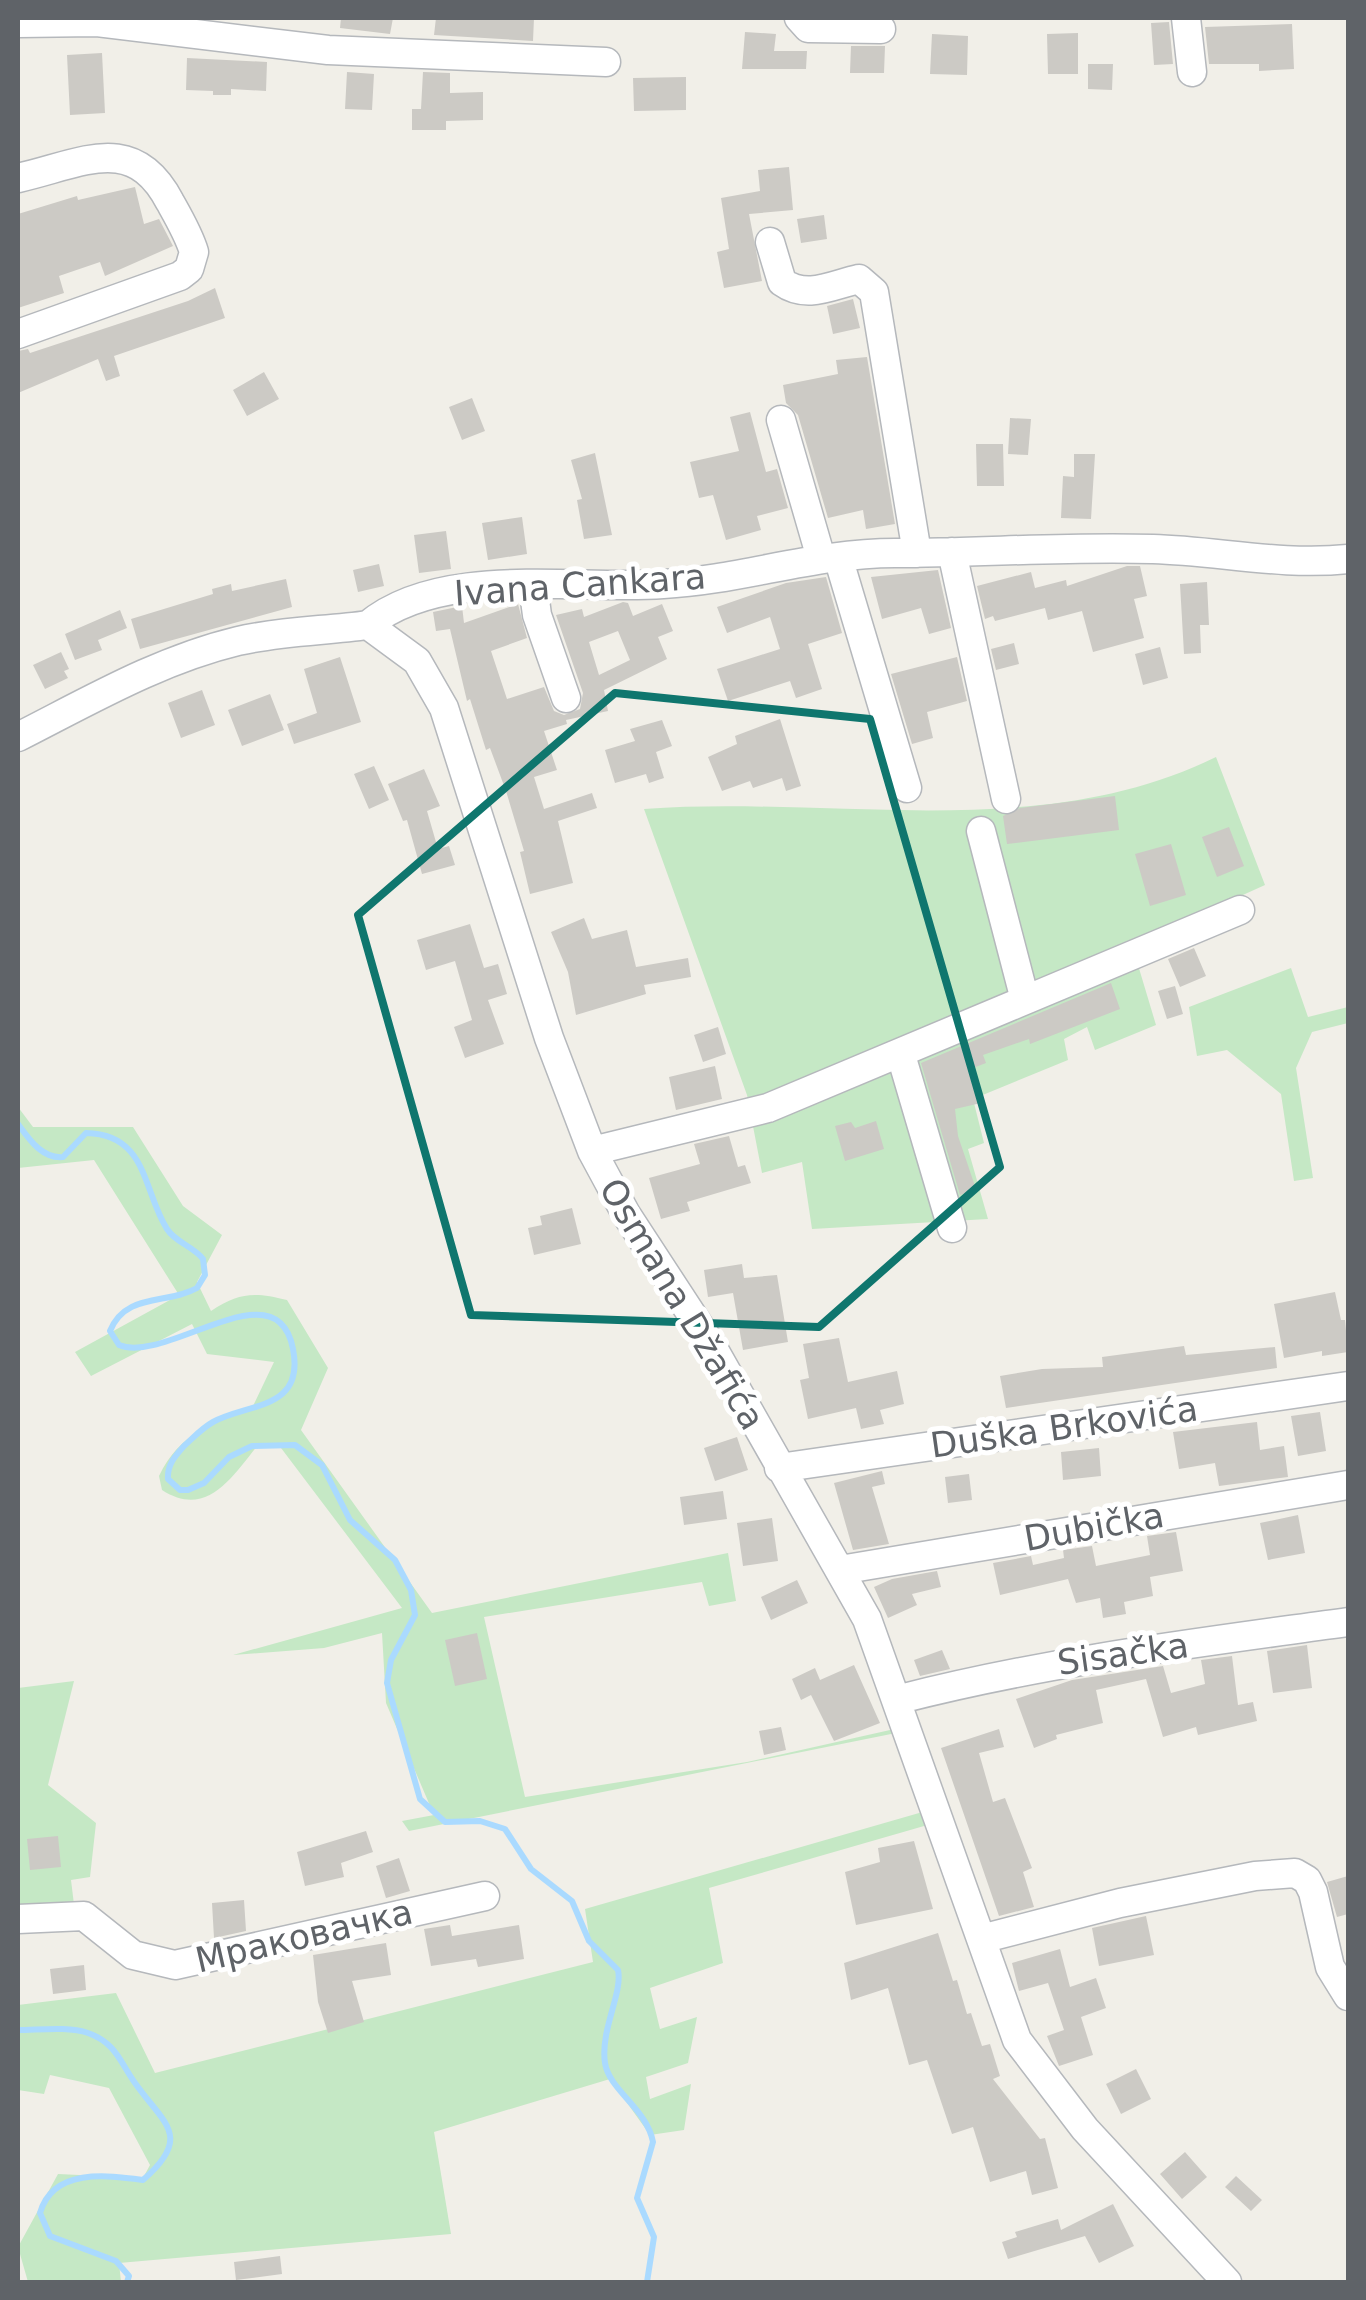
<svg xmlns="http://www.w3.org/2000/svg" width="1366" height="2300" font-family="'DejaVu Sans',sans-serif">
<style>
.green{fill:#c5e8c5}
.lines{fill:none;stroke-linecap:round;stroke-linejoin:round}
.stream{stroke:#aadaff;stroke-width:6}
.building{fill:#cccac5;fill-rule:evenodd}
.minor-casing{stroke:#b5b8bc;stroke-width:31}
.minor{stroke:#fff;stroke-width:28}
.marked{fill:none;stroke:#0f766e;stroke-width:8;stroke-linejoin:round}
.labels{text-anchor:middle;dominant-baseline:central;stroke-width:10;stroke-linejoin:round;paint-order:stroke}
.street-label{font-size:35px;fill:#5f6368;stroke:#fff}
</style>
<rect width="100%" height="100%" fill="#f1efe8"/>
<path class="green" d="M1216,757l49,128 -133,60 24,80 -61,25 -8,-23 -23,12 4,21 -95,39 11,44 -16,6 20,70 -176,10 -10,-67 -40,11 -15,-78 -103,-286c189,-14 395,35 572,-52z
M1291,968l17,49 40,-10v16l-36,9 -16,36 17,110 -19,3 -13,-87 -54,-44 -30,6 -8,-49z
M18,1107l15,20h100l50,79 39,29 -25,47 14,29c28,-19 44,-19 76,-11l41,68 -27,62 131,183 296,-60 8,48 -27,5 -7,-24 -218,35 41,180 222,-35 152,-34 2,4 -492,99 -7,-10 32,-6 -48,-112 -4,-70 -58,15 -91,7 169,-47 -124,-164 -20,1c-26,32 -51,74 -96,45l-3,-14c21,-43 52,-53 94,-70l21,-44 -67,-8 -15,-30 -101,52 -16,-24 104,-57 -85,-135 -76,8z
M74,1681l-26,104 48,38 -6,54 -19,3 5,41 -58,6v-239z
M926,1811l5,13 -222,64 14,75 -73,25 10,41 37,-12 -9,46 -42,14 4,22 41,-15 -7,46 -34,5 -40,-56 -176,53 17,102 -332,29 2,19h-93l-10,-35 40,-73 85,4 7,-13 -41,-77 -59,-13 -6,19 -26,-4v-85l98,-12 39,80 438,-111 -8,-53z"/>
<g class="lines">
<path class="stream" d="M18,1124c11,15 24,35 45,33l23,-24c62,1 57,59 81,96 9,14 26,17 36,30l2,16 -8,13c-30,17 -71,4 -87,43l9,14c47,20 158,-80 174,4 12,61 -45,54 -80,73 -11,6 -20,16 -29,24 -9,10 -17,19 -16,33l12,11h8l16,-7 25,-26 23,-11 43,-1 27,20 28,55 45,40 16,30 4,25 -24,45 -4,23 33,116 25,23 35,-1 25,8 26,40 41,32 17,40 29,29c5,23 -18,60 -13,93 4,27 42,46 48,79l-16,56 17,39 -7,45
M18,2030c21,0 50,-4 70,3 28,10 32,29 47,50 28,40 59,53 8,97 -37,-5 -90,-12 -103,33l10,23 66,25 13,15 -2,6"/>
</g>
<path class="building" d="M341,18h52l-3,16 -50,-6z
M436,18h98l-1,23 -99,-6z
M1169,22l4,42 -19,1 -3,-42z
M1292,24l2,45 -35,2v-7h-50l-4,-37z
M745,32l31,2 -2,17h33l-1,18h-64z
M1078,33v41h-30l-1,-40z
M932,34l36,2 -1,39 -37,-1z
M851,46h34l-1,27h-34z
M102,53l3,60 -35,2 -3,-60z
M187,58l80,4 -1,29 -35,-2v6h-18v-4l-27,-1z
M1088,64h25l-1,26 -24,-1z
M347,72l27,2 -2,36 -27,-1z
M423,72l27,1v20l33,-1v28l-37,1v9h-34v-21h9z
M686,77v33l-52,1 -1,-33z
M789,167l4,43 -44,4 13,67 -38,7 -7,-36 12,-3 -8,-51 39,-7 -2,-21z
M135,187l9,37 15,-5 14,27 -68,30 -5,-14 -41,14 5,17 -46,15v-94l59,-18 1,4z
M824,215l3,24 -26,4 -4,-24z
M215,288l10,30 -111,38 6,20 -14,5 -8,-22 -80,34v-42l10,-2 2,4 158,-52z
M853,299l7,29 -27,6 -6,-28z
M867,357l28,167 -29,5 -3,-19 -35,8 -30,-103 -12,-12 -3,-18 55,-11 -2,-14z
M264,372l15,27 -32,17 -14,-26z
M472,398l13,33 -23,9 -13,-33z
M750,412l16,60 11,-3 11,39 -31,8 4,14 -35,10 -13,-45 -14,3 -9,-36 49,-11 -9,-34z
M1010,418l21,1 -3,36 -20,-1z
M976,444h27l1,42h-27z
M595,453l17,82 -28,4 -7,-39 5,-1 -11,-39z
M1074,454h21l-4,65 -30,-1 2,-42 11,1z
M522,517l5,37 -39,6 -6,-37z
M446,531l5,38 -32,4 -5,-38z
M379,564l5,22 -26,6 -5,-22z
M1127,566h13l7,30 -13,3 10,39 -51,14 -11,-41 -34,9 -3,-12 -50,13 -2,-5 -8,3 -8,-33 54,-14 4,16 31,-8 1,6z
M938,570l13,58 -22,6 -8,-26 -39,11 -11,-42z
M826,577l16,56 -34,11 14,45 -26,9 -6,-17 -62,20 -11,-32 63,-20 -10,-32 -43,16 -10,-26 69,-24z
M286,579l6,28 -152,42 -9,-30 82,-25 -1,-5 19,-5 1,7z
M1207,582l2,43h-9l1,28 -17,1 -4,-70z
M623,602l5,1 5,13 29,-12 11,27 -15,6 9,22 -63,31 4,21 -42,9 1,4 -23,7 13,39 -23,7 10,32 48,-16 5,15 -39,13 15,62 -43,11 -10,-42 4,-1 -18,-60 -16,-43 -4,2 -16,-51 -3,2 -17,-72 -14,2 -3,-19 29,-6 2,17 54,-19 9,34 -36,13 16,48 37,-12 10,24 10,4 16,-6 3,-16 -27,-78 26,-6 2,8zM618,631l12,29 -31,15 -10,-33z
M120,610l7,18 -29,12 4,10 -27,10 -10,-26z
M1014,643l5,21 -23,6 -5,-21z
M1160,647l8,31 -25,7 -8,-31z
M61,652l8,17 -5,2 4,7 -23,11 -12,-24z
M340,657l21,65 -67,22 -7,-20 30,-11 -13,-44z
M957,657l10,44 -40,11 6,26 -21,6 -21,-70z
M202,690l13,35 -34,13 -13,-35z
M270,694l14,36 -42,16 -14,-36z
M780,719l21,67 -15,5 -4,-13 -29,10 -3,-7 -28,10 -14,-34 29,-13 -2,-8z
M662,720l10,26 -16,6 8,26 -15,5 -3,-9 -31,9 -10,-33 30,-9 -5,-12z
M374,766l15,34 -20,9 -15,-35z
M424,769l16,37 -13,5 11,38 11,-3 6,19 -33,9 -15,-54 -4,1 -15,-37z
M1115,796l4,34 -112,14 -4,-28 17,-8z
M1229,827l15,39 -27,11 -15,-40z
M1171,844l15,51 -36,11 -15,-52z
M584,918l8,21 35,-9 9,37 52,-9 3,19 -47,8 2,9 -70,21 -8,-43 -17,-40z
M470,924l14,44 14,-4 9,30 -19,6 16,44 -39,14 -11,-31 18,-7 -17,-59 -29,9 -9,-30z
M1194,948l12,28 -26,11 -12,-28z
M1111,983l9,26 -90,35 -1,-5 -46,16 3,8 -13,5 8,35 -26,6 3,27 18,53 -16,6 -39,-132z
M1175,986l8,28 -16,5 -9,-28z
M718,1027l8,27 -23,8 -9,-27z
M715,1066l7,33 -46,11 -7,-33z
M876,1121l8,28 -39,12 -10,-35 16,-4 4,6z
M729,1136l9,31 7,-2 6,18 -64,19 3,9 -29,8 -12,-41 51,-14 -6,-20z
M572,1208l9,36 -47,11 -6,-27 14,-3 -2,-9z
M742,1264l2,14 33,-3 11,67 -45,8 -10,-57 -25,4 -4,-27z
M1335,1292l6,28h4l3,32 -26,4v-5l-38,7 -10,-54z
M839,1338l9,44 49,-11 7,33 -24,6 4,14 -23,5 -5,-21 -48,11 -8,-39 9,-2 -6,-34z
M1184,1346l2,9 89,-8 2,21 -271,40 -6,-32 42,-7 61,-2 -1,-10z
M1320,1412l6,39 -28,5 -7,-40z
M1257,1422l3,28 24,-4 4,31 -69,9 -4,-23 -36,6 -6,-37z
M737,1437l11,33 -33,11 -11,-33z
M1099,1448l2,28 -38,4 -2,-28z
M882,1471l3,13 -13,3 17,57 -36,6 -19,-67z
M969,1474l3,26 -24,3 -3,-26z
M723,1491l4,28 -43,6 -4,-28z
M1298,1515l7,38 -37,7 -8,-37z
M772,1518l6,43 -35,5 -6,-43z
M1176,1532l7,39 -33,6 3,19 -29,6 2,12 -23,4 -3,-20 -24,5 -8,-24 -68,16 -7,-32 38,-7 2,9 31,-7 -1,-8 29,-4 4,20 54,-11 -3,-19z
M937,1571l4,16 -29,7 5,11 -29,13 -14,-31 18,-8z
M797,1580l11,23 -37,17 -10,-23z
M477,1633l10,46 -32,7 -10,-46z
M1307,1645l5,43 -39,5 -6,-42z
M942,1650l8,19 -30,7 -6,-16z
M1232,1656l6,49 15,-3 4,19 -59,14 -2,-8 -33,10 -17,-58 -50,11 7,33 -47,12 1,4 -23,9 -18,-49 56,-19 91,-14 8,27 34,-9 -4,-24z
M854,1665l26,58 -46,18 -23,-46 -10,5 -9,-21 23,-11 5,12z
M781,1727l5,23 -22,5 -5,-24z
M999,1729l5,18 -25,6 14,49 12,-4 27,70 -9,4 11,35 -35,9 -58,-168z
M366,1831l7,21 -32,11 3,14 -39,9 -8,-34z
M58,1836l3,31 -31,3 -3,-31z
M914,1841l19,68 -77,16 -11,-53 35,-10 -2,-14z
M399,1858l11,33 -24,7 -10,-32z
M1348,1876v38l-11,3 -10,-35z
M244,1900l2,31 -32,7 -2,-35z
M1146,1916l8,39 -55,11 -7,-38z
M450,1925l2,11 67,-11 5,34 -46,8 -2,-8 -45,7 -7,-37z
M938,1933l15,48 4,-1 10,34 4,-1 11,33 8,-2 10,32 -7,3 47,60 5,-1 13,50 -26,7 -6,-24 -36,11 -17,-55 -21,7 -25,-74 -18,5 -21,-77 -37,12 -7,-37z
M386,1943l5,32 -39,6 12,41 -36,11 -10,-31 -5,-47z
M1060,1949l10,38 26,-9 10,30 -25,9 12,38 -34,11 -12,-30 17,-6 -16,-47 -29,8 -7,-28z
M84,1965l2,25 -33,4 -3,-25z
M1136,2069l15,30 -30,15 -15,-30z
M1185,2152l22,25 -25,22 -22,-25z
M1236,2176l26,24 -11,11 -26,-24z
M1113,2204l21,42 -35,17 -14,-27 -77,23 -6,-17 15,-5 -2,-5 43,-13 3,11z
M280,2256l2,18 -46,6 -2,-18z"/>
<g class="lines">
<g class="minor-casing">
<path id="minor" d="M799,18l9,10 73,1
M1186,18l6,54
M18,23l79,-1 231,28 278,12
M18,178c63,-14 115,-47 152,24 9,16 19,33 24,50l-5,17 -9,7 -162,58
M770,242l12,40c25,18 50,3 77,-3l15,13 43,261
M781,420l40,138
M952,552l54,247
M838,557l69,231
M533,585l4,30 29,83
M368,625c72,-60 207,-35 295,-41 78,-4 152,-31 232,-31 86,0 172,-7 258,-4 66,2 129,17 195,10
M18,737c71,-36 141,-77 220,-96 43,-10 86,-10 130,-16l49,36 27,47 105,330 43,113 34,63 83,127 158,278 150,421 68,89 142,153
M981,831l44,169
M901,1055l51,173
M592,1151l176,-43 472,-198
M779,1468l569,-82
M840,1570l508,-85
M900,1699c148,-38 297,-56 448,-77
M18,1919l66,-3 49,39 42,10 310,-69
M981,1939l139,-36 135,-27 40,-3 12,7 6,12 17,75 18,29"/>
</g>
<use href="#minor" class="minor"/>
</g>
<path class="marked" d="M615,693l255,26 130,448 -181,160 -348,-12 -113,-400z"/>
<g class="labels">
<g class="street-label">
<text transform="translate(580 585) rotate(-4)">Ivana Cankara</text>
<text transform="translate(682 1304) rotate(59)">Osmana Džafića</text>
<text transform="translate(1064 1427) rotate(-8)">Duška Brkovića</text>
<text transform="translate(1094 1527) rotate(-10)">Dubička</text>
<text transform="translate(1123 1654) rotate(-8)">Sisačka</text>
<text transform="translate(304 1936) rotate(-13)">Мраковачка</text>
</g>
</g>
<rect width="1366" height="2300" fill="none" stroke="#5f6368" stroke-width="40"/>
</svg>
